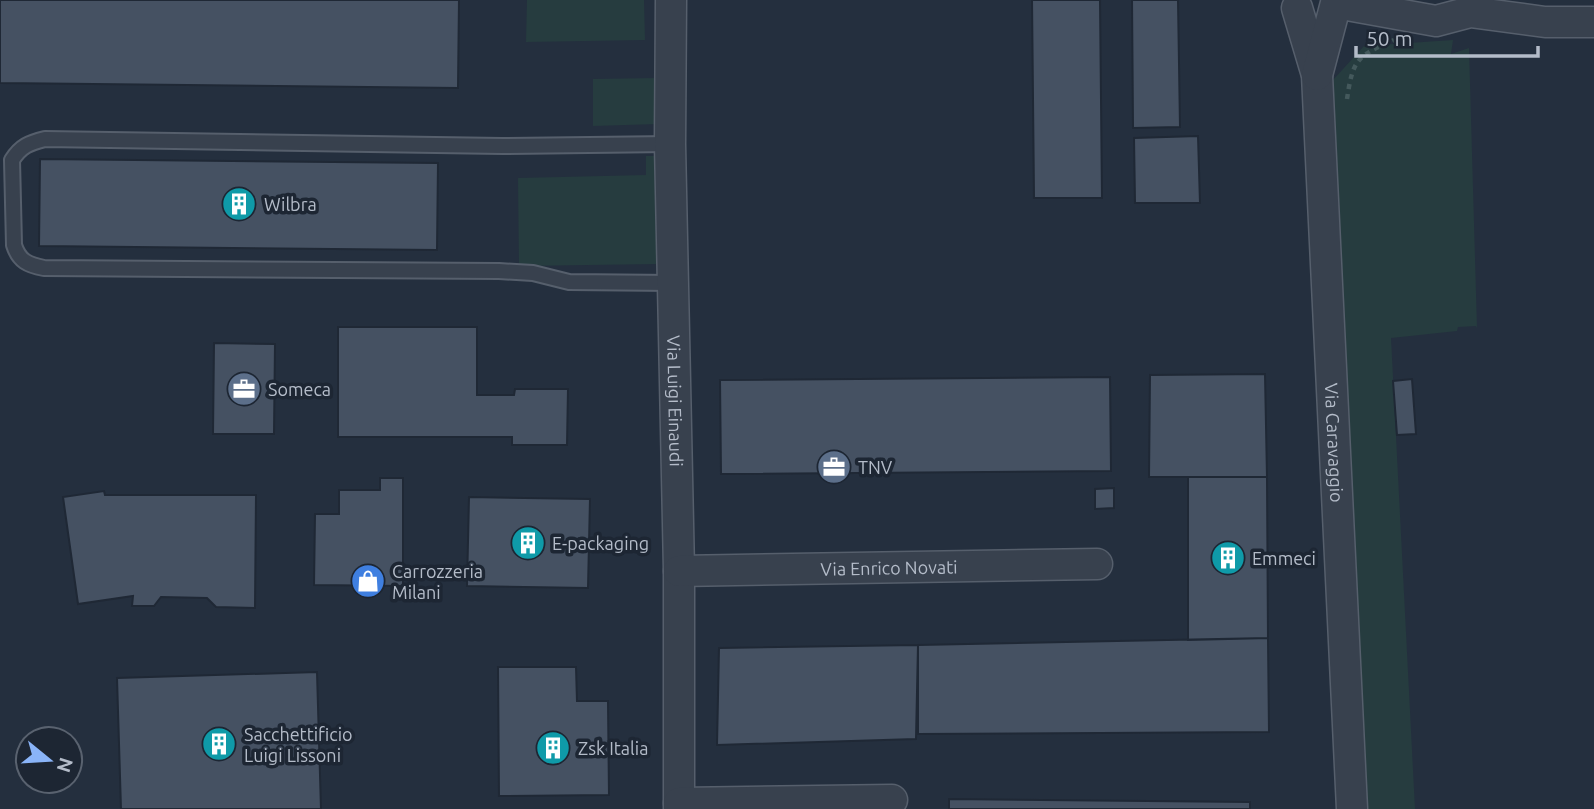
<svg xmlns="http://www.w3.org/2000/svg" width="1594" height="809" font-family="Ubuntu,sans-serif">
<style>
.green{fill:#263c3f}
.building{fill:#455162;stroke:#1f2835;stroke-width:2}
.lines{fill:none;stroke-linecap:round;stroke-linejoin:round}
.lane-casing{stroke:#565f6c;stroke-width:18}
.street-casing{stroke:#565f6c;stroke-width:33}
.path{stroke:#44595c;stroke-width:4.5;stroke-dasharray:5 5;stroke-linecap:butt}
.lane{stroke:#38414e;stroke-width:14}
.street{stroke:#38414e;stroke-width:30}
.labels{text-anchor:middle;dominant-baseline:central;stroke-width:7;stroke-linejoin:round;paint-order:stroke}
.poi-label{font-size:18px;fill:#b4bcc9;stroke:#1d2633;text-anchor:start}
.street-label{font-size:18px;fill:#b4bcc9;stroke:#1d2633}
</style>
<rect width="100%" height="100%" fill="#242f3e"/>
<path class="green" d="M527,0h117l1,40 -119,2z
M1453,40l-2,14 18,-6 8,280 -1,-2 -18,1 -1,4 -66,7 24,471h-49l-37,-592 4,-137 31,-34z
M657,78l1,46 -65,2v-47z
M646,156h10l2,108 -139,2 -1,-88 128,-3z"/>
<path class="building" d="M0,0h459l-1,88 -458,-5z
M1032,0h68l2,198h-68z
M1132,0h46l2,127 -47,1z
M1198,136l2,67h-65l-1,-65z
M40,159l398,4 -1,87 -398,-4z
M338,327h139v68h37l1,-6h53l-1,56h-55v-8h-174z
M214,343l61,1 -1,90h-61z
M1265,374l2,103h-118l1,-102z
M1110,377l1,94 -390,3 -1,-94z
M1412,379l4,55 -19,1 -4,-54z
M1188,477h79l1,161 -80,2z
M380,478h23v108l-89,-1 1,-71h24v-24h41z
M1114,488v20l-19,1v-20z
M104,491l1,4h151l-1,113 -39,-1 -9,-9 -46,-1 -7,9h-22l1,-10 -55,8 -15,-107z
M469,497l121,2 -2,89 -121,-2z
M1268,638l1,94 -351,2v-89z
M918,645l-2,94 -199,6 2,-97z
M498,667h78l1,34h31l1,94 -110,1z
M317,672l4,137h-200l-4,-131z
M949,799l301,3v7h-301z"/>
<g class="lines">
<g class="lane-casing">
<path id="lane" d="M670,144l-168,2 -457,-7c-16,4 -24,7 -33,21l2,85c5,16 14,20 30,23l455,3 34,2 36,9 104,1"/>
</g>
<g class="street-casing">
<g id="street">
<path id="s1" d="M671,0l-1,144 9,427v238"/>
<path id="s2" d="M1297,8l20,67 35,734"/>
<path d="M1317,75l19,-72 100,18 34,-9 75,10h49"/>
<path id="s3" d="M679,571l418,-7"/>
<path d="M679,803l213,-3"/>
</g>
</g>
<path class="path" d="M1347,99c6,-40 10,-43 47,-59"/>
<use href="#lane" class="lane"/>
<use href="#street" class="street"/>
</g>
<defs>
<g id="building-disc" transform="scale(1.75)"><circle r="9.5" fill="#0f9aa8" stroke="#1d2633"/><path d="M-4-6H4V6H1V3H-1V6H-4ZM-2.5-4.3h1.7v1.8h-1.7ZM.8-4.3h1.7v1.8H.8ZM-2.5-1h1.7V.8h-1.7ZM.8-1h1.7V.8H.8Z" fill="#fff"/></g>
<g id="office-disc" transform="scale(1.75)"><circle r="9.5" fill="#5c6f8a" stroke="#1d2633"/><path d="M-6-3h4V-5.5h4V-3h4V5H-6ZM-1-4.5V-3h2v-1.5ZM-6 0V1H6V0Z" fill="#fff"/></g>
<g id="shop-disc" transform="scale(1.75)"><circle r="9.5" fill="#3f7fe0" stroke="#1d2633"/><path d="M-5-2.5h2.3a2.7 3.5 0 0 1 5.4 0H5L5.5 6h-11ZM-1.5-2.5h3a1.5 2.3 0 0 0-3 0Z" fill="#fff"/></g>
</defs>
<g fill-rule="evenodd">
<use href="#building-disc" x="239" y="204"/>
<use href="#office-disc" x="244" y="389"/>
<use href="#office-disc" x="834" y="467"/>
<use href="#building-disc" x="528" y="543"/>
<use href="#building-disc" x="1228" y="558"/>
<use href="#shop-disc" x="368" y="581"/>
<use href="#building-disc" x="219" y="744"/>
<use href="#building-disc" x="553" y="748"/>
</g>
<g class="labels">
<g class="poi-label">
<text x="264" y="204">Wilbra</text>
<text x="268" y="389">Someca</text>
<text x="858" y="467">TNV</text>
<text x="552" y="543">E-packaging</text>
<text x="1252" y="558">Emmeci</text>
<text x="392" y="571">Carrozzeria<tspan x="392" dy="21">Milani</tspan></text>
<text x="244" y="734">Sacchettificio<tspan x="244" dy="21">Luigi Lissoni</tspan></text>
<text x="578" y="748">Zsk Italia</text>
</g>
<g class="street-label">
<text stroke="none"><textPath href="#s1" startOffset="401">Via Luigi Einaudi</textPath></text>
<text stroke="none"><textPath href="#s2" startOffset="438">Via Caravaggio</textPath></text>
<text stroke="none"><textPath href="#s3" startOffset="210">Via Enrico Novati</textPath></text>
</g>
</g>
<g transform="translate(49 760) rotate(108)"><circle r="33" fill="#1d2633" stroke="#59626f" stroke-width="2"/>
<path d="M0-5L12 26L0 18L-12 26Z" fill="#8ab4f8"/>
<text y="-10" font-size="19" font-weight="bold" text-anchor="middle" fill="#b4bcc9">N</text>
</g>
<path d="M1356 46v10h182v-10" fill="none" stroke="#b4bcc9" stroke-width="3.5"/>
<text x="1366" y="46" font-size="21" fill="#b4bcc9" stroke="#1d2633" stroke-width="5" paint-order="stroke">50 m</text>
</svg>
